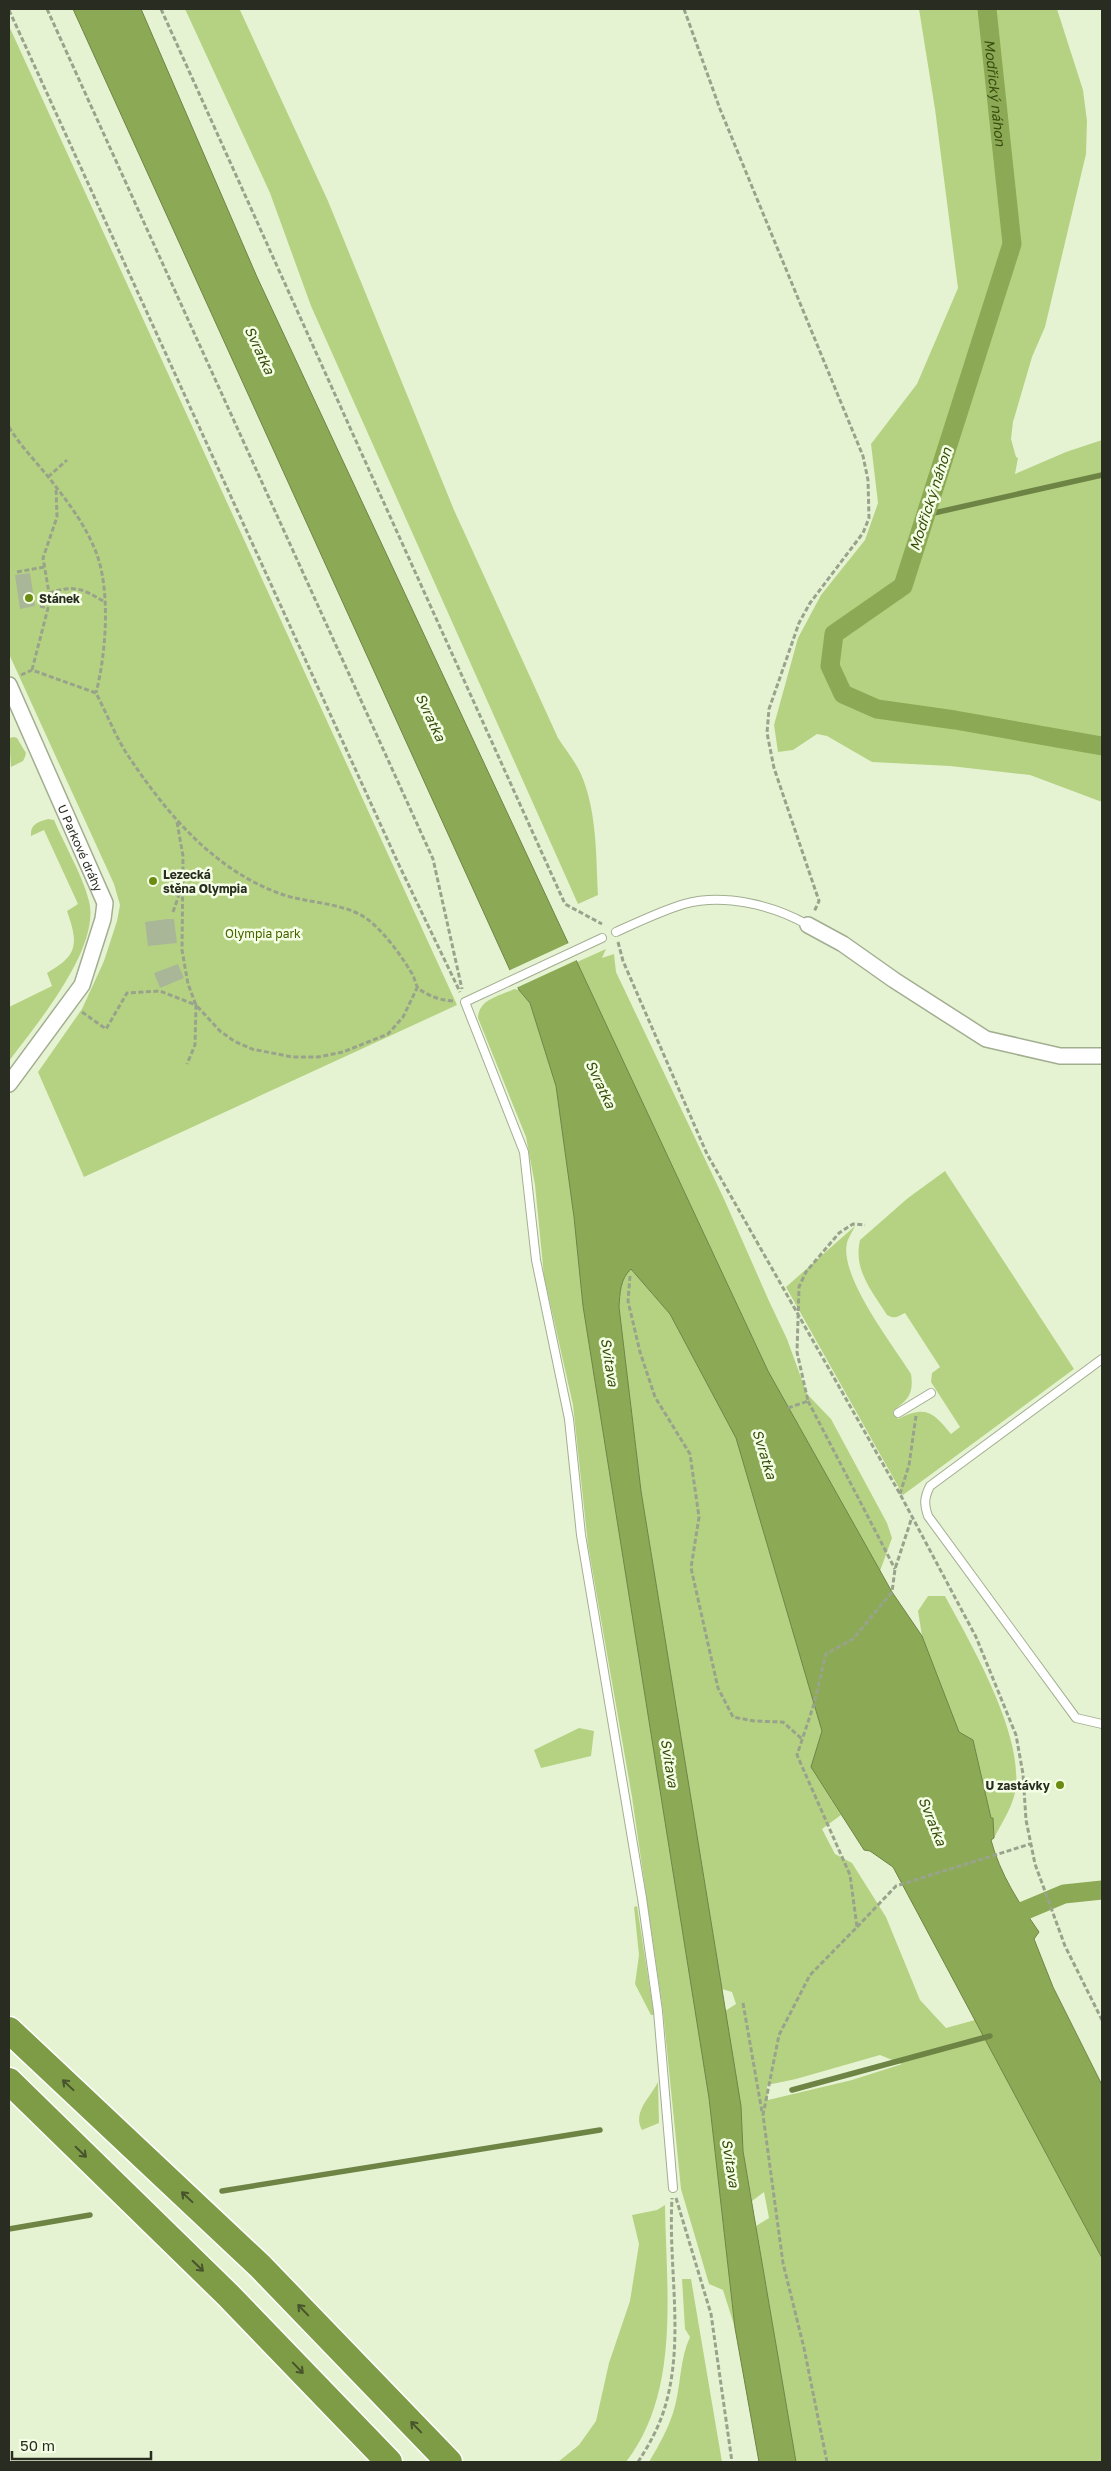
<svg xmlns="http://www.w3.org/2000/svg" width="1111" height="2471" font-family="'Golos Text',sans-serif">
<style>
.green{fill:#b5d283;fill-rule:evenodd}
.water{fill:#8caa55;stroke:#6e8445}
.pier{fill:#e6f3d3}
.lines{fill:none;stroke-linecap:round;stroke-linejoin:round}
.stream{stroke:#6e8445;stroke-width:5.5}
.canal{stroke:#8caa55;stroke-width:19}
.building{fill:#aab698}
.service-casing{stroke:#a2ae90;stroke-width:10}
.minor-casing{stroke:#a2ae90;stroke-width:18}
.motorway-casing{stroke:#fff;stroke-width:29}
.path{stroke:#99a38b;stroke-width:3;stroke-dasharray:5 2.5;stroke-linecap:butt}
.service{stroke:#fff;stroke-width:8}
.minor{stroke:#fff;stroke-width:15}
.motorway{stroke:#7e9c45;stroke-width:26}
.oneway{stroke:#47542e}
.poi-dot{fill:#6a8c10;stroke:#f4ffe5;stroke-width:2}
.labels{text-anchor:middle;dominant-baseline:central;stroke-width:5;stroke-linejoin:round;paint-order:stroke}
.poi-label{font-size:12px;font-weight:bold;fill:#292d21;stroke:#f4ffe5;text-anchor:start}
.street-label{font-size:12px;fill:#292d21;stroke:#f4ffe5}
.park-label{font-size:12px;fill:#496200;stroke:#f4ffe5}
.water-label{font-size:14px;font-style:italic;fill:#394c0d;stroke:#f4ffe5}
</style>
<rect width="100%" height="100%" fill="#e6f3d3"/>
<path class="green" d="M185,9l55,1 88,191 126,309 104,228c7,11 17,23 23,36 16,37 15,81 17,121l-20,9 -267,-598 -41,-113z
M919,9h138l26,81 4,31 -1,33 -41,173 -13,30 -19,65 -2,17 5,18 2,1 -3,16 51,-22 36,-12v362l-72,-27 -80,-9 -78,-4 -45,-26 -10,-2 -24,16 -15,2 -4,-27 24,-87 23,-43 44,-55 13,-37 -7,-59 46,-60 41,-96 -23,-179z
M9,26l448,979 -373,172 -46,-105 44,-63 22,-48 13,-40 3,-16 -6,-21 -105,-230z
M14,737l3,1 9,15 -1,4 -2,4 -12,6 -2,-29z
M48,819l6,1c11,26 28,54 35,81 12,47 -53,124 -80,160v-54l43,-21 -5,-13c32,-18 31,-30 20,-62l11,-7 -34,-74 -13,6c-1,-12 7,-14 17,-17z
M606,949l-4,9 12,-4 2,18 108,227 45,102 18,38 20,55 24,25 56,104 5,15 -12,33 -112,-200 -191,-409z
M514,989l5,1 11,13 26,83 18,131 9,89 126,792 26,230 -12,-38 -14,-6 -28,-95 -18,-178 -31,-214 -44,-252 -15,-140 -29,-129 -9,-91 -9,-48 -48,-119c1,-19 20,-21 36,-29z
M945,1171l129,198 -171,126 -117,-208 69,-61c-2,5 -7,12 -8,17 -8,33 46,102 64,131 3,21 -3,25 -18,37l5,8c28,-14 35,-7 53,15l9,-7 -29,-45 1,-9 8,-6 -35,-54c-7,3 -10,7 -18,2 -15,-24 -34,-45 -27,-75l48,-42z
M631,1269l39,45 66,124 86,293 -11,36 30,48 -19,14 13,25 17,9 34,54 34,83 26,28 29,-8 127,238v204h-306l-40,-236 13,-8 -5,-26 -12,9 -9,-50 -2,-45 -16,-95 11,-7 -4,-12 -10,-3 -81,-498 -22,-184c1,-14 1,-28 12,-38zM880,2055l22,9 -50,16 -84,20 -1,-15 29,-6z
M928,1596h17c26,48 76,134 71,189 -1,19 -14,37 -22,53l-1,-20h-2l-18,-78 -14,-7 -37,-97 -4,-25z
M579,1728l15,3 -3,25 -50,12 -7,-18z
M637,1906l17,109h-3l-16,-31 4,-29 -5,-48z
M658,2082l1,41 -17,7c-10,-18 8,-32 16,-48z
M665,2205c1,84 16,186 -39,257h-68l21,-17 17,-24 13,-58 21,-62 9,-57 -7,-29 25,-5z
M682,2279h9l31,183h-73c10,-17 21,-36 26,-56 6,-23 5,-48 15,-69l-5,-8z"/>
<path class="water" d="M73,9h68l116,268 511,1094 124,221 30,44 37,96 14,8 18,78h2l1,20 -3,2c9,34 28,63 48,92l-5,7 19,48 49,98v173l-209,-391 -23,-16 -6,-1 -53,-83 11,-36 -86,-293 -66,-124 -39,-45c-11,10 -11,24 -12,38l22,184 100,615 2,45 53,311h-37l-24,-134 -26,-230 -126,-792 -9,-89 -18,-131 -26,-83 -11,-13z"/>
<path class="pier" d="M571,942l8,17 -63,29 -8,-17z"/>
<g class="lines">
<path class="stream" d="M925,515l177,-40
M792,2090l198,-54
M222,2191l378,-61
M9,2229l81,-14"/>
<g class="canal">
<path id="s1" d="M987,9l25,235 -109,342 -69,48 -4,32 13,28 34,15 78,11 147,26"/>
<path d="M1002,1920l62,-26 38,-4"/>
</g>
</g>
<path class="building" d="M30,573l5,33 -15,3 -5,-34z
M167,919h7l3,24 -29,3 -3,-24z
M178,964l6,14 -24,10 -6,-15z"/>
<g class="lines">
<g class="service-casing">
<path id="service" d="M616,932c22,-10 45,-21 68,-28 40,-11 89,1 124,21
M602,938l-137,64 59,150 12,108 33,159 12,116 61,363 16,113 15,177
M1102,1359l-172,127c-6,12 -6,18 -2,30l148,202 26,6
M898,1413l33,-20"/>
</g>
<g class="minor-casing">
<g id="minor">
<path id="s2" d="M9,685l96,218 -2,16 -21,66 -73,99"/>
<path d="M808,925l35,19 51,36 92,59 74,17h42"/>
</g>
</g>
<g class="motorway-casing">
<path id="motorway" d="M9,2030l251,236 189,196
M9,2081l219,214 161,167"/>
</g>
<path class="path" d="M47,9l386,850 29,130
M161,9l404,895 37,20
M684,9l36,100 143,347 5,24 1,38 -6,15 -53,70 -11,20 -30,86 -2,24 7,35 45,133 -5,11
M9,10l390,855 61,127
M9,427c13,22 32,39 47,60 16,20 31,42 40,65 15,39 10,102 0,141
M48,477l19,-17
M17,572l27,-5
M49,593c24,-8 33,-5 54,8
M40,606l8,2
M32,670l16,-62 1,-15 -6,-35 14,-41 -1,-30
M21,675l11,-5 64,23c11,21 20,45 33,64 38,57 85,113 152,137 28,10 67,8 90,28 16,14 29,32 40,50 4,5 4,13 8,17 10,7 23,12 35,12
M177,822l6,34 -1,94 6,34 8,21 24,26 14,10 18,8 40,8h26l25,-5 45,-18 15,-17 14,-29
M173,912l8,-23
M618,942l5,19 84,193 193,340 76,143 40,98 7,39 3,46 9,44 30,82 37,74
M82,1012l24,17 21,-36 33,-2 36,14 -1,40 -8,19
M630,1276l-2,25 12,51 15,45 35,57 9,63 -8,51 27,120 15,29 21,4 29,1 19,17
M808,1401l87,168
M788,1408l20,-7 -11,-49 2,-65 7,-15 33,-39 14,-9 12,1
M900,1494l9,-29 7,-49
M857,1927l39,-41 134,-42
M743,2003l19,109
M676,2198l35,116 21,148
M638,2462c11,-17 21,-35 27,-55 20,-68 3,-139 7,-209
M827,2462l-23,-114 -21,-85 -20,-148 16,-80 31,-60 47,-48 -7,-52 -53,-120 17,-51 12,-50 27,-15 39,-47 3,-23 17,-52"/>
<use href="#service" class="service"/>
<use href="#minor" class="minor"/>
<use href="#motorway" class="motorway"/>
</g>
<defs><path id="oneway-shaft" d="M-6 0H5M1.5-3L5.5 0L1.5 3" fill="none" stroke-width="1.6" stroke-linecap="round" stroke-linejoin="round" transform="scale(1.25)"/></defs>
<g class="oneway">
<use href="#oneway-shaft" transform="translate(68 2085) rotate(-137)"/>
<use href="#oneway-shaft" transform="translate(81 2152) rotate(44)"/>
<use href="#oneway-shaft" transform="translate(187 2197) rotate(-137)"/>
<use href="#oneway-shaft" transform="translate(198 2266) rotate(44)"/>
<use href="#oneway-shaft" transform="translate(303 2310) rotate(-134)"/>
<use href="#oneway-shaft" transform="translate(298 2368) rotate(46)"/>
<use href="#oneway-shaft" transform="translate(416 2427) rotate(-134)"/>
</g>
<g class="poi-dot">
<circle cx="29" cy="598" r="5"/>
<circle cx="153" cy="881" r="5"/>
<circle cx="1060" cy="1785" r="5"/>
</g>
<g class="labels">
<g class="poi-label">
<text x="39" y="598">Stánek</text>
<text x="163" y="874">Lezecká<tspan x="163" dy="14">stěna Olympia</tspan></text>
<text x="1050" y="1785" text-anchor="end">U zastávky</text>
</g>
<g class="street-label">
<text stroke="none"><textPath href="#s2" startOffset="178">U Parkové dráhy</textPath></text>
</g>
<g class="park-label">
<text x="263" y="933">Olympia park</text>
</g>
<g class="water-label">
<text stroke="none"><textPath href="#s1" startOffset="84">Modřický náhon</textPath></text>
<text transform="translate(260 350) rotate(65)">Svratka</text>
<text transform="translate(930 499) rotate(-72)">Modřický náhon</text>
<text transform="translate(431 717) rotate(65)">Svratka</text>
<text transform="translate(601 1084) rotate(65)">Svratka</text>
<text transform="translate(610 1362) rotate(81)">Svitava</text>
<text transform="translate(765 1454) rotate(73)">Svratka</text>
<text transform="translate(670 1763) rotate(81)">Svitava</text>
<text transform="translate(933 1821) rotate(68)">Svratka</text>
<text transform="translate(731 2163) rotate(81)">Svitava</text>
</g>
</g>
<rect width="1111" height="2471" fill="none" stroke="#292d21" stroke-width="20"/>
<path d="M12 2451v8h139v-8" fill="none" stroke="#292d21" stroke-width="2.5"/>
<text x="20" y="2451" font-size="15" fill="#292d21" stroke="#f4ffe5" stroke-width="4" paint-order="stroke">50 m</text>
</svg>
